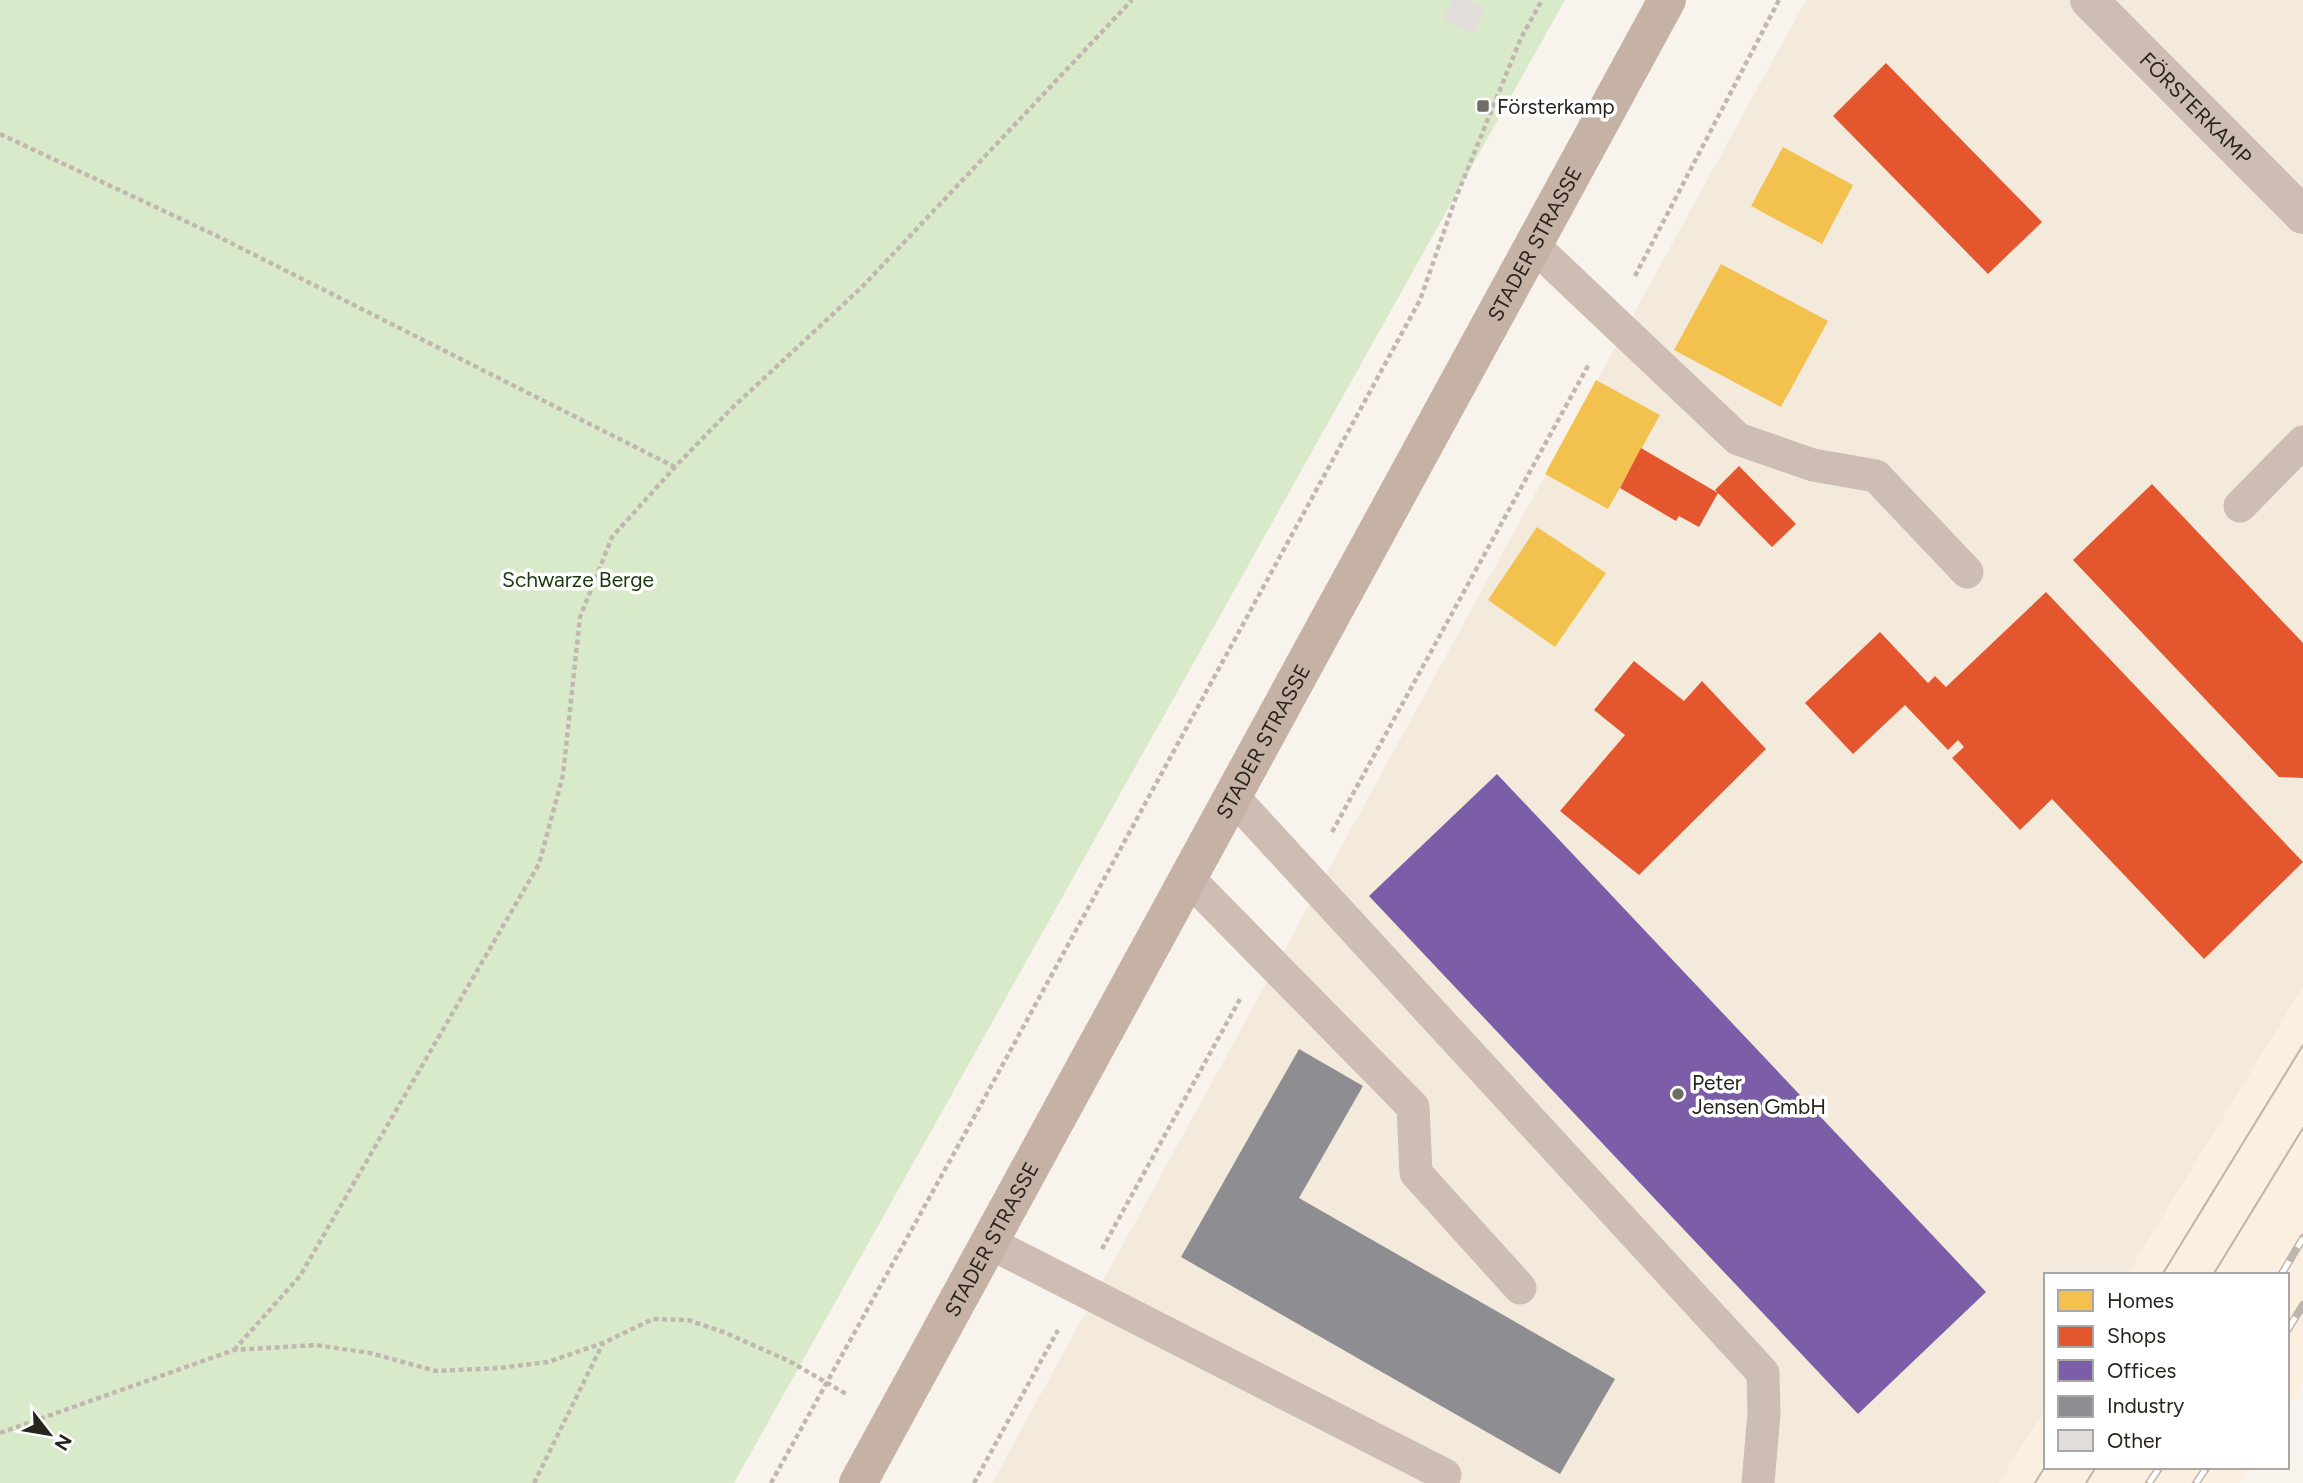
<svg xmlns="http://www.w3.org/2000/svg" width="2303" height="1483" font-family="Figtree,sans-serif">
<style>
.commercial{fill:#f3eadc}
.built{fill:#fbefe0}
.green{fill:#d9eacb}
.homes{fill:#f2c14e}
.shops{fill:#e4572e}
.offices{fill:#7b5ea7}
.industry{fill:#8d8d92}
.building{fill:#e2dcda}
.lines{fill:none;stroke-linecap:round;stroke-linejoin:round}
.path{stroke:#c2b7b0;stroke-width:4.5;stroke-dasharray:5 3.5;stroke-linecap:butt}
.lane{stroke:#cebdb3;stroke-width:33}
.street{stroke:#cebdb3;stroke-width:38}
.primary{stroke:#c6b2a5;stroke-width:38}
.tram{stroke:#beb5ad;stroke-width:2}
.rail-casing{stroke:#beb5ad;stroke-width:8}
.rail{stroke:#fff;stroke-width:5;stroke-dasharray:16;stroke-linecap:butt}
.poi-dot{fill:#706c66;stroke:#fff;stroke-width:2.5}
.labels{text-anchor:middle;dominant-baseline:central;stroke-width:7;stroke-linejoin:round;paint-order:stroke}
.poi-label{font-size:21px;fill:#27231d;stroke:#fff;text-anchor:start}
.street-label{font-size:21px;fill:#27231d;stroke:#fff}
.park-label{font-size:21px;fill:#1b3a0b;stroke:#fff}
</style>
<rect width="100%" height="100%" fill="#f9f3ed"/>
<path class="commercial" d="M1806,0h497v987l-176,288h-81v132l-47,76h-1007z"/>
<path class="built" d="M2303,987v399l-16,24v-135h-160z
M2046,1407v60h204l-11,16h-240z"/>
<path class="green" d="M0,0h1565l-831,1483h-734z"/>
<path class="homes" d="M1783,147l70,38 -31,59 -71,-38z
M1721,264l107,57 -47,86 -107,-57z
M1596,380l64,35 -52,94 -63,-35z
M1537,527l69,46 -51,74 -67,-47z"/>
<path class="shops" d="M1886,63l156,159 -54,52 -155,-158z
M1641,448l77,45 -19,34 -20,-11 -3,5 -56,-33z
M1739,466l57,58 -24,23 -57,-57z
M2152,484l151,159v135l-24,-1 -206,-217z
M2046,592l257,270 -99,97 -152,-160 -32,31 -68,-72 12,-11 -6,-7 -10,10 -43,-45 -52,49 -48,-51 75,-71 48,51 7,-7 11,11z
M1634,661l50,40 18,-20 64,68 -127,126 -79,-64 65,-76 -31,-25z"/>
<path class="offices" d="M1497,774l489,518 -128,122 -489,-518z"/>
<path class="industry" d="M1299,1049l64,37 -64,112 316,181 -55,95 -379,-217z"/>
<path class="building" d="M1452,0h16l18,9 -13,25 -30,-15z"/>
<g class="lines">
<path class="path" d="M0,134l215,101 460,232
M1635,276l144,-276
M1332,832l257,-468
M1102,1249l138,-250
M234,1350l66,-74 239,-412 24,-89 17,-158 32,-80 63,-70 56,-58 131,-122 270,-287
M0,1433l234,-83 82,-5 54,8 66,18 63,-3 49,-6 55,-19 50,-24 35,1 38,13 63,28 59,34
M534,1483l69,-140
M771,1483l202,-364 447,-819 35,-100 66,-162 21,-38
M974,1483l84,-153"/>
<path class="lane" d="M1533,245l205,194 75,26 63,11 91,96
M2240,506l63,-64
M1233,797l530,576 1,40 -6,70
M1189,879l224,228 3,66 104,115
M990,1243l455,232"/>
<path class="street" id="s1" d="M2089,0l214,215"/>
<path class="primary" id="s2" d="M858,1483l809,-1483"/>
<path class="tram" d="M2162,1275l141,-230
M2213,1275l90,-147
M2035,1483l11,-18
M2086,1483l10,-16"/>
<g class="rail-casing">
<path id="rail" d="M2281,1275l22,-37
M2287,1331l16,-26
M2149,1483l11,-16
M2196,1483l11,-16"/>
</g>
<use href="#rail" class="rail"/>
</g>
<g class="poi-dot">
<rect x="1476" y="99" width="14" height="14" rx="3.5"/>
<circle cx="1678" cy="1094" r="7"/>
</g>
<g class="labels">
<g class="poi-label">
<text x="1497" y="106">Försterkamp</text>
<text x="1692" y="1082">Peter<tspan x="1692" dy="24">Jensen GmbH</tspan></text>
</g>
<g class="street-label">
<text stroke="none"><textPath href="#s1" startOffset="152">FÖRSTERKAMP</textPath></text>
<text stroke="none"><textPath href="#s2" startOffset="1412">STADER STRASSE</textPath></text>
<text stroke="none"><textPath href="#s2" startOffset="845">STADER STRASSE</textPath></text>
<text stroke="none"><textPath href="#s2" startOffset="278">STADER STRASSE</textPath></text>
</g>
<g class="park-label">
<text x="578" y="579">Schwarze Berge</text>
</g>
</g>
<rect x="2044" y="1273" width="245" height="196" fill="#ffffff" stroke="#a9a7a5" stroke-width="2"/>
<rect x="2058" y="1290" width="35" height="21" fill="#f2c14e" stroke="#a9a7a5" stroke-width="2"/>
<text x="2107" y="1308" font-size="21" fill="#27231d">Homes</text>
<rect x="2058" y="1326" width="35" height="21" fill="#e4572e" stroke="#a9a7a5" stroke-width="2"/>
<text x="2107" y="1343" font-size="21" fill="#27231d">Shops</text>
<rect x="2058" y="1360" width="35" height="21" fill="#7b5ea7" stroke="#a9a7a5" stroke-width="2"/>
<text x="2107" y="1378" font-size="21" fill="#27231d">Offices</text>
<rect x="2058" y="1396" width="35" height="21" fill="#8d8d92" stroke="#a9a7a5" stroke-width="2"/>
<text x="2107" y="1413" font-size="21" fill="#27231d">Industry</text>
<rect x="2058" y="1430" width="35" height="21" fill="#e2dcda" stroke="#a9a7a5" stroke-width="2"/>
<text x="2107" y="1448" font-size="21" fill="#27231d">Other</text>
<g transform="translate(49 1434) rotate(121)" stroke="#ffffff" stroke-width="5" paint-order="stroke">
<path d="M0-5L12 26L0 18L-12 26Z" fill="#27231d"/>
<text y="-10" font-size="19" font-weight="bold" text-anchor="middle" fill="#27231d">N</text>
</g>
</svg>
